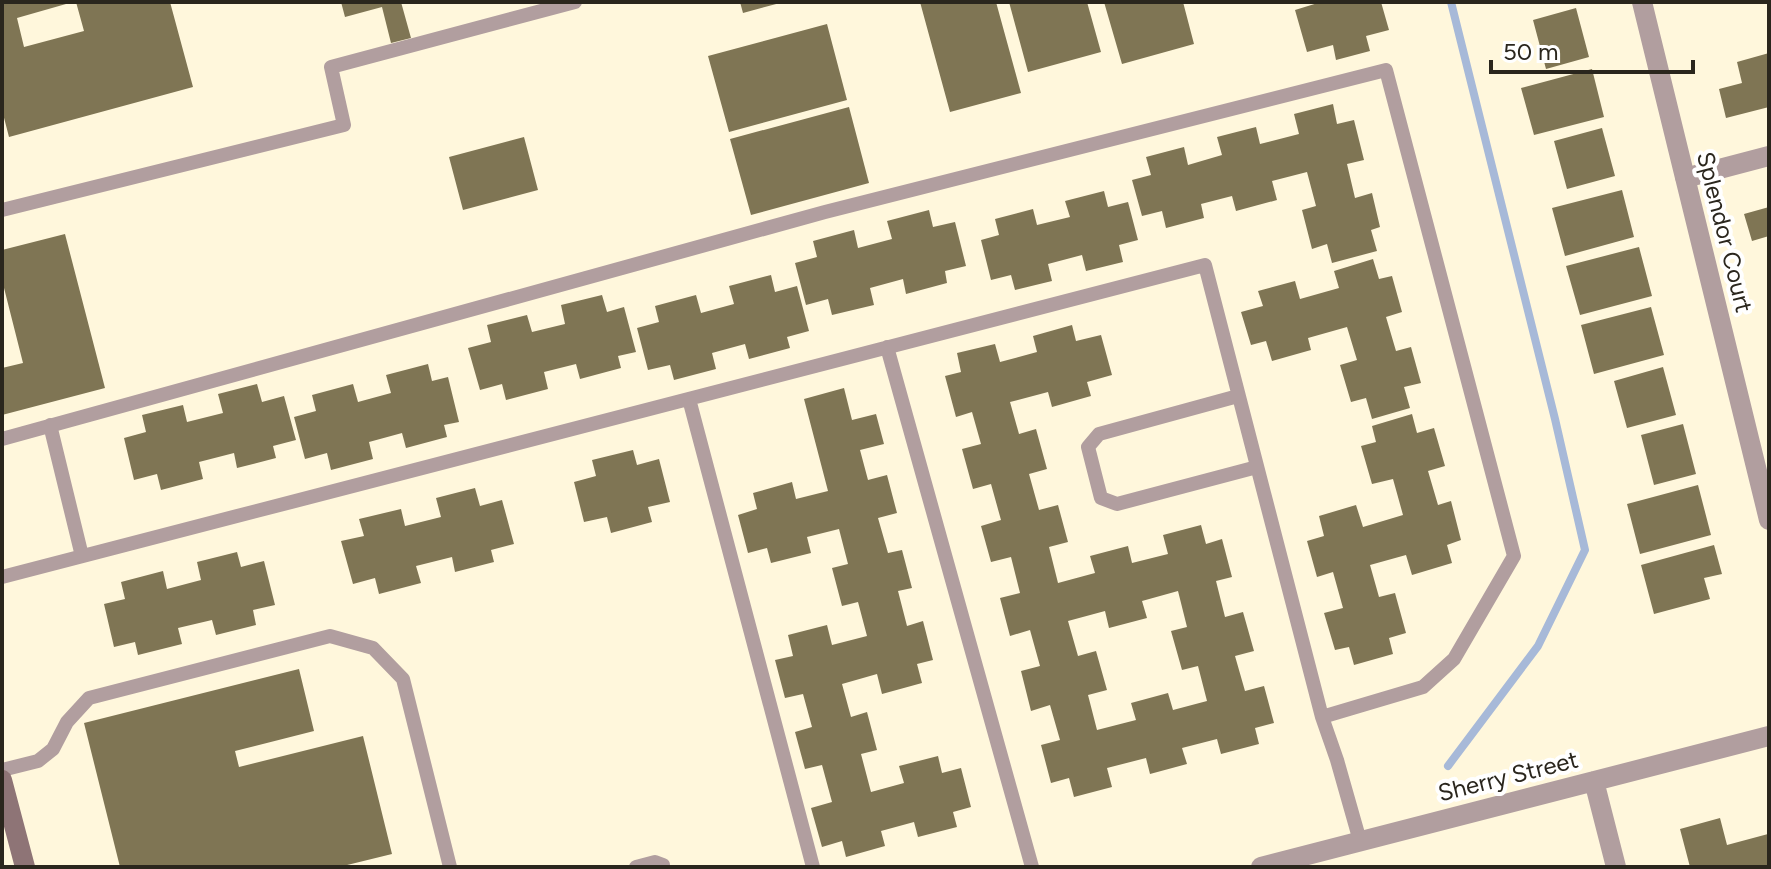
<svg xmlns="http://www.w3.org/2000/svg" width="1771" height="869" font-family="Figtree,sans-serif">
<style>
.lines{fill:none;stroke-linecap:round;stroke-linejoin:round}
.stream{stroke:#a7b9d8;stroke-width:8}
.building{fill:#7f7554;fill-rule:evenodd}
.service{stroke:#b19e9f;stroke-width:14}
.minor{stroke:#b19e9f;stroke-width:20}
.tertiary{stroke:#b19e9f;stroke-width:20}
.secondary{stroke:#8e7476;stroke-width:20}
.labels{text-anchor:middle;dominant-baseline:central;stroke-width:8;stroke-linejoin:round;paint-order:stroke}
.street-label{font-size:24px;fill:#2a261d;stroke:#fff}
</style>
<rect width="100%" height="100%" fill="#fff7dc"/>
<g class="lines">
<path class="stream" d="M1448,766l90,-120 47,-96 -30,-131 -104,-417"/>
</g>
<path class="building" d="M2,2h71l-56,16 7,29 60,-16 -8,-29h94l23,85 -184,50 -7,-27z
M341,2h60l10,36 -20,5 -9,-36 -37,10z
M740,2h40v1l-37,10z
M920,2h76l25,91 -71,19z
M1009,2h78l14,50 -73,20z
M1104,2h79l11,42 -72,20z
M1321,2h60l8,28 -23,6 4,15 -34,9 -3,-15 -26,7 -12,-42z
M1576,8l13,49 -43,12 -13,-49z
M827,24l20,76 -118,32 -21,-76z
M1769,53v54l-43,11 -7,-29 23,-6 -5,-21z
M1592,69l12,48 -70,18 -13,-47z
M1333,104l4,20 17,-4 10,40 -17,4 8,34 17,-5 8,34 -9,3 6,21 -45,12 -5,-19 -15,5 -10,-39 14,-4 -9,-34 -35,9 5,19 -41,11 -4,-15 -31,8 3,14 -38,10 -4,-17 -20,5 -10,-36 19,-5 -5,-18 38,-10 4,18 34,-10 -5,-18 39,-10 4,17 39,-10 -5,-20z
M849,107l20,76 -118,32 -21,-76z
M1602,128l13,48 -48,13 -13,-48z
M524,137l14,53 -75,20 -14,-53z
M1622,190l12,47 -69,19 -13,-48z
M1104,191l4,16 20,-5 10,38 -19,5 4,17 -37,9 -4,-16 -34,9 4,17 -37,9 -4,-15 -20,5 -10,-40 18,-5 -4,-16 38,-10 4,16 33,-8 -5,-16z
M1769,207v29l-17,5 -8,-27z
M929,210l4,17 22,-5 11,44 -21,5 2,12 -41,11 -3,-15 -33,9 4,17 -42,10 -4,-16 -22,6 -11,-42 22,-6 -4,-16 41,-11 4,18 34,-9 -5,-18z
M65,234l40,154 -103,27v-47l21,-5 -21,-83v-30z
M1639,247l13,49 -72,19 -14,-49z
M1373,259l6,20 13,-3 10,36 -16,5 10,34 15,-4 10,36 -17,4 6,21 -38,11 -6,-21 -15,4 -11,-37 17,-5 -10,-33 -39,11 3,12 -39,11 -6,-20 -15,4 -10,-33 22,-6 -5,-15 37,-10 5,18 39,-11 -5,-17z
M771,275l4,17 22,-6 12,45 -22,6 3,11 -41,11 -4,-15 -33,9 4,16 -42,11 -4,-15 -22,5 -11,-42 22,-6 -4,-16 41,-11 5,18 33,-9 -5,-18z
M602,295l5,17 17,-5 12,45 -18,4 3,12 -41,11 -4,-15 -32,8 4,17 -42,11 -4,-16 -22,6 -12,-42 23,-6 -4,-17 40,-10 5,17 33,-8 -4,-19z
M1651,307l13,48 -70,19 -13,-49z
M1072,325l4,16 25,-6 11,40 -25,7 4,14 -39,11 -4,-15 -38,10 9,32 17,-5 11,40 -18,5 10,36 19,-5 10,37 -19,5 9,36 37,-10 -5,-17 38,-10 4,17 36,-9 -5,-19 38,-10 5,19 16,-5 10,38 -16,4 9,36 18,-5 11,39 -19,5 10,35 19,-5 10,37 -19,5 4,16 -38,10 -4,-15 -35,9 5,16 -37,10 -4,-16 -39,10 5,19 -38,10 -5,-19 -18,5 -10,-38 19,-5 -10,-35 -19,6 -10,-40 19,-5 -10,-36 -20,6 -10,-38 20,-5 -9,-36 -20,5 -10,-36 20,-6 -10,-36 -18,5 -11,-40 19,-5 -9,-32 -16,5 -11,-41 16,-4 -4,-19 38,-9 5,18 37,-10 -4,-16zM1178,591l9,36 -16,4 11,39 16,-4 9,35 -34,9 -5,-17 -37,10 5,17 -39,10 -9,-35 19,-5 -11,-39 -18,5 -10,-35 37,-10 4,17 38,-10 -5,-17z
M428,364l4,17 16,-4 11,45 -15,3 3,12 -41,11 -4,-15 -33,9 4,17 -42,11 -4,-17 -22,6 -11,-42 22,-6 -4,-16 41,-11 5,18 33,-9 -5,-18z
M1663,367l13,48 -49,13 -13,-47z
M257,384l5,18 22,-6 12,44 -23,6 3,12 -39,10 -3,-15 -35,9 4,17 -42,11 -4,-16 -23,6 -10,-42 22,-6 -4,-17 41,-10 4,17 36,-9 -5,-19z
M844,388l8,32 24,-6 8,30 -24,6 8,30 19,-5 10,38 -19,5 10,35 14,-3 10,38 -14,3 9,35 16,-5 10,39 -16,4 5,19 -40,11 -5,-20 -35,10 9,33 16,-5 10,38 -16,4 10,38 33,-9 -5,-17 39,-10 4,17 19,-5 10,39 -18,5 4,15 -39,10 -4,-15 -33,9 4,15 -39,11 -4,-16 -20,6 -11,-39 21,-6 -10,-37 -17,4 -10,-37 17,-5 -9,-33 -18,4 -10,-38 18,-4 -5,-21 39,-10 5,20 35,-9 -9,-34 -16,4 -10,-38 16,-4 -9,-35 -32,8 4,16 -40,10 -4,-15 -19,5 -10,-38 19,-6 -4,-16 39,-11 4,17 32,-8 -24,-92z
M1412,414l5,19 17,-5 11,38 -17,5 10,34 13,-4 10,39 -14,5 5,18 -40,12 -6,-20 -36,10 9,32 16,-4 11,40 -17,5 4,16 -39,11 -5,-18 -14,3 -11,-37 19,-5 -10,-36 -16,5 -10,-36 17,-5 -5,-20 37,-11 7,22 40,-12 -10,-36 -21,5 -11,-38 15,-4 -4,-16z
M1683,424l13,50 -42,11 -13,-50z
M633,450l4,15 22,-6 11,43 -22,5 4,15 -41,11 -4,-16 -23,5 -10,-40 22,-6 -4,-16z
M1698,485l13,50 -71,19 -13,-50z
M475,488l5,18 22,-6 12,44 -23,6 3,12 -39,10 -3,-15 -36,9 5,17 -42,11 -4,-16 -22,6 -12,-43 23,-5 -5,-17 42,-10 4,17 36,-9 -5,-19z
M1714,545l8,29 -18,4 6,21 -56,15 -13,-49z
M237,552l4,15 23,-6 11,44 -22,5 3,15 -40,10 -4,-15 -34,8 4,16 -44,11 -3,-13 -21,5 -10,-43 21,-5 -4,-17 42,-11 4,18 34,-9 -4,-18z
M299,669l15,62 -79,20 4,16 124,-31 29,118 -53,13h-219l-36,-144z
M1720,818l7,27 41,-11 1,33h-79l-10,-38z"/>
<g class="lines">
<path class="service" d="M2,210l342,-85 -13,-58 244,-65
M887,347l145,520
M1238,396l-139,38 -11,13 13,51 16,6 140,-37
M689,399l124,468
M50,425l32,131
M2,439l823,-227 561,-142 128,486 -60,103 -31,28 -101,30
M2,577l1203,-312 117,452 15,43 23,81
M2,770l36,-9 15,-12 14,-27 22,-24 241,-62 43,12 30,31 47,188
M636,867l19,-5 8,3v2"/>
<path class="minor" d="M1642,2l127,518
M1685,178l84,-22"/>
<path class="tertiary" d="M1594,781l22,86
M1261,867l508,-131"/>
<path class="secondary" d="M2,780l23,87"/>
</g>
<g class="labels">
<g class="street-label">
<text transform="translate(1725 232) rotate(76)">Splendor Court</text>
<text transform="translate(1508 776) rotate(-14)">Sherry Street</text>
</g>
</g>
<rect width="1771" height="869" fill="none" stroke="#2a261d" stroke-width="8"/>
<path d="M1491 60v12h202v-12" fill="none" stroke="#2a261d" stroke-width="4"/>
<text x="1503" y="60" font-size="24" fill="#2a261d" stroke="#ffffff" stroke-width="6" paint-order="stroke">50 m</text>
</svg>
